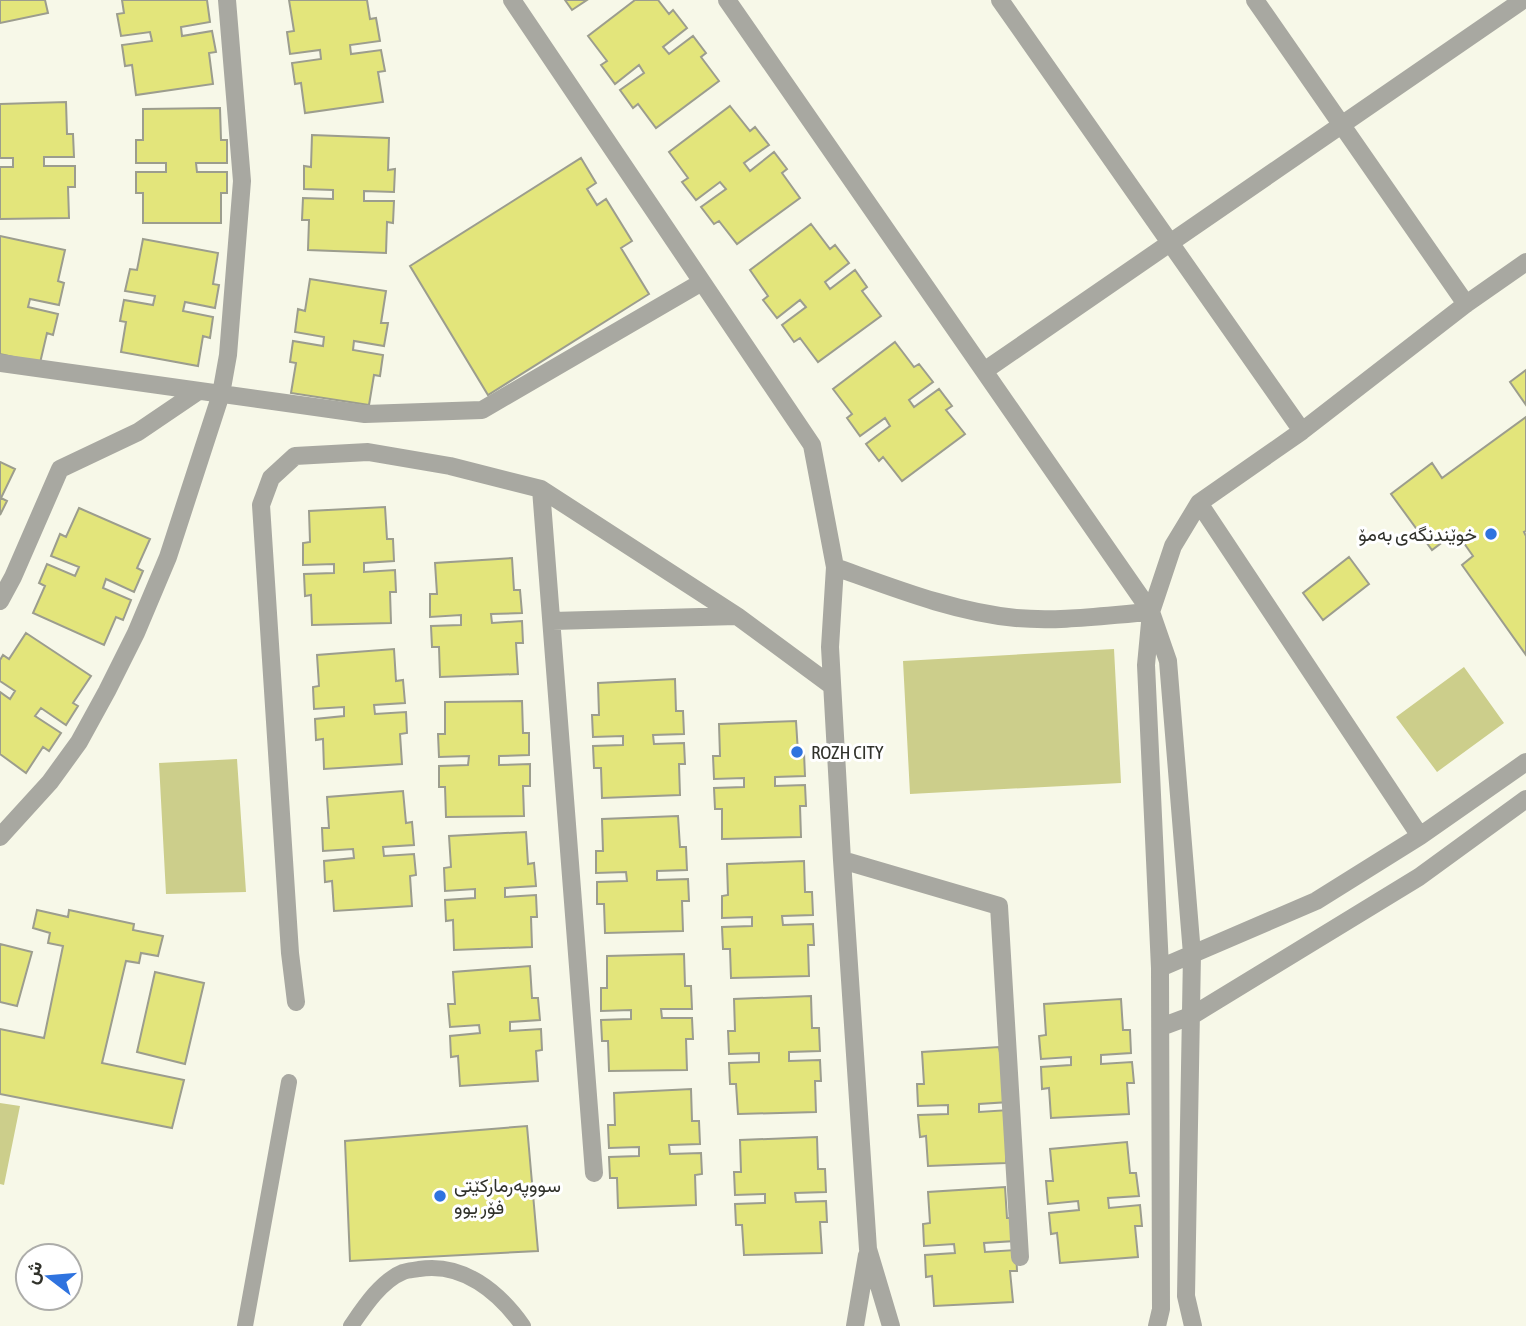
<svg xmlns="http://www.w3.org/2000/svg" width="1526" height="1326" font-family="'Asap Condensed',Vazirmatn,sans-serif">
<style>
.green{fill:#ccce8b}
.building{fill:#e3e57b;stroke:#9c9d8e;stroke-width:2}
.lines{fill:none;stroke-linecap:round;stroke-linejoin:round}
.service{stroke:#a8a8a1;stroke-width:16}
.minor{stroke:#a8a8a1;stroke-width:18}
.poi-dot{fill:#2f73df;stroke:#fff;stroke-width:2.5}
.labels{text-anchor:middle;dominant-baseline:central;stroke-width:6;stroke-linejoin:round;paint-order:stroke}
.poi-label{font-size:19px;fill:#31322b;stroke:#fff;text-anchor:start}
</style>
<rect width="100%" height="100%" fill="#f7f8e8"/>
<path class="green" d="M1114,649l7,134 -211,11 -7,-133z
M1464,667l40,56 -67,49 -41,-55z
M237,759l9,133 -80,2 -7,-131z
M0,1103l20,3 -16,79 -4,-1z"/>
<path class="building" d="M0,0h45l3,13 -48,10z
M122,0h85l3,22 -29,5 1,9 30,-5 4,21 -7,1 4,31 -77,11 -4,-30 -7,1 -3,-21 30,-4 -2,-9 -29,4 -4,-22 7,-1z
M289,0h78l3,19 6,-1 4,23 -30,4 1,9 30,-4 4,21 -7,1 5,30 -78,11 -4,-30 -6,1 -3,-21 29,-4 -1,-9 -30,4 -3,-22 7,-1z
M565,0h22l-15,10z
M635,0h23l11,14 4,-4 14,18 -24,19 6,7 24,-18 13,17 -5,4 18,24 -63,47 -18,-24 -5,4 -13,-18 24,-17 -5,-8 -24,19 -14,-19 6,-4 -19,-25z
M66,102l1,32h6l1,23h-30v9h31v21h-7l1,31 -69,1v-52h13v-9h-13v-54z
M730,106l20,25 5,-4 14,18 -25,18 6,8 24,-19 13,17 -5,4 18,25 -63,46 -18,-23 -5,3 -13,-17 25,-18 -6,-7 -24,18 -14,-18 6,-4 -19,-26z
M220,108l1,32h6v23h-31l1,9h30v21h-6v30h-78v-30h-7v-21h30v-9h-30v-23h7v-31z
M312,135l77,3 -1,32 7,-1 -1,23 -30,-1v10h30l-1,22 -6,-1 -1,31 -78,-3 1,-30h-7l1,-22 30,1v-9l-29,-1v-23l7,1z
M581,158l15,25 -9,6 10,16 9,-6 26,42 -11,7 28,46 -161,101 -78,-129z
M811,224l19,25 5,-4 14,18 -24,19 5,7 25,-19 12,17 -5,4 19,25 -63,46 -18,-24 -6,4 -12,-17 24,-18 -6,-7 -23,18 -14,-18 5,-4 -18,-26z
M0,236l65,14 -7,31 6,2 -5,22 -29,-6 -2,8 30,7 -5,21 -6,-2 -7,30 -40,-9z
M143,239l75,14 -5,31 6,1 -4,23 -30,-6 -2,9 30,6 -3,21 -7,-2 -5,30 -77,-14 5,-30 -6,-1 4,-21 29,5 2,-9 -30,-5 5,-22 7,1z
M310,279l76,12 -5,32h7l-4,23 -30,-5 -1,9 30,5 -3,21 -6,-1 -5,30 -78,-12 5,-30 -6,-1 3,-21 30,5 1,-9 -29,-5 3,-23 7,2z
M895,342l19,25 5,-3 14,18 -24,18 5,7 25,-18 13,17 -6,4 19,24 -63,47 -19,-24 -4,4 -13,-17 24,-18 -5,-8 -25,18 -13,-18 5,-4 -19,-25z
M1526,370v35l-16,-23z
M1526,417v114l-2,1 2,4v119l-64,-90 11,-9 -17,-24 -24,18 -41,-56 41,-31 10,15z
M0,462l15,7 -14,29 6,3 -7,14z
M385,507l2,32h6l1,22 -30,2v9l31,-2 1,22h-6l1,31 -79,2 -1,-30 -6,1 -1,-22 30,-1v-9l-31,1v-22l7,-1 -1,-31z
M79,508l71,31 -13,29 6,3 -9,21 -28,-13 -3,9 28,12 -8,20 -7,-3 -12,28 -71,-32 12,-27 -6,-3 8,-19 28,12 4,-9 -28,-11 9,-22 6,3z
M1349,557l20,27 -46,36 -20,-27z
M512,558l2,32h6l2,23 -31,1 1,9 30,-2 1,22h-7l2,31 -78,3 -1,-30h-7l-1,-21 30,-1v-10l-31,2v-23h7l-2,-31z
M26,633l65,43 -18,27 5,3 -12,19 -25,-17 -6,8 26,17 -12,18 -6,-4 -17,26 -26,-19v-62l10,7 5,-8 -15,-10v-21l3,-5 6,4z
M394,649l2,32 7,-1 2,23 -31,2 1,9 31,-2 1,21 -7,1 2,30 -78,5 -1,-30 -7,1 -1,-21 29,-3v-9l-30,2 -1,-22 6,-1 -2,-31z
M675,679l1,32h7l1,23 -31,1 1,9 30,-1 1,21h-6l1,31 -78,3 -1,-30h-7l-1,-22 30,-1v-9l-30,1 -1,-22h7l-1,-32z
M522,701l1,32h6v22l-30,1v9l31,-1v22h-7l1,30 -78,1 -1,-30h-6v-21l29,-1 1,-9 -30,1 -1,-23h7v-32z
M796,721l2,32h6l1,23 -30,1v9l30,-1 1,21h-6l1,31 -79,2v-30h-7l-1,-21 30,-1v-9l-30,1 -1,-23h7l-1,-32z
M403,791l3,32 6,-1 2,23 -31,2 1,9 30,-2 2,21 -6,1 2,30 -78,5 -2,-30 -7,1 -1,-21 30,-3 -1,-9 -30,2 -1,-23h7l-2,-31z
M678,816l2,31h6l1,23 -30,1v9l31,-1 1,22h-7l1,30 -78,2 -1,-29h-7v-22l30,-1 -1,-9 -30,1v-22h7l-1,-32z
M526,832l2,32 6,-1 2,23 -31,2v9l31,-2 1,22h-6l1,30 -78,3 -1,-30 -7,1 -1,-21 30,-2v-9l-30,2 -1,-23 7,-1 -2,-31z
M804,861l1,31h7l1,23 -31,1 1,9 30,-1 1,21h-6l1,31 -78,2 -1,-29h-7l-1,-22 30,-1v-9l-30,1v-22l6,-1 -1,-31z
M37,910l31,7 1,-7 65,14 -1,6 30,6 -5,20 -17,-3 -2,10 -13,-2 -24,102 82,17 -12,48 -172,-34v-65l44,9 19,-92 -15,-3 2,-10 -17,-5z
M0,944l32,8 -15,54 -17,-4z
M684,954l1,32h6l1,23h-31l1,9h30l1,21h-7l1,31 -78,1 -1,-30h-6l-1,-21 30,-1v-9l-30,1v-23h6v-32z
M530,966l2,32h6l2,22 -30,2v9l31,-2 1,21 -6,1 2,30 -78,5 -2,-30 -7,1 -1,-21 30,-3 -1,-8 -29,2 -2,-23h7l-2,-32z
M155,972l49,11 -19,81 -48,-12z
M811,996l1,32h7l1,23 -31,1v9l31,-1 1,21h-6l1,31 -78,2 -2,-30h-6l-1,-21 30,-1v-9l-30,1 -1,-23h7l-1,-32z
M1121,999l2,31h7l1,23 -30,2v9l31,-2 2,21h-7l2,31 -78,4 -2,-30 -7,1 -1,-22 30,-2v-8l-30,2 -2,-23 7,-1 -2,-31z
M999,1047l10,55 -30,2v8l30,-2 -3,53 -78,3 -2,-30 -6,1 -2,-22 30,-1v-9l-30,1 -1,-22h7l-2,-32z
M691,1089l1,32h7l1,23 -31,1 1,9 31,-1 1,21 -7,1 1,30 -78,3 -1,-30h-7l-1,-21 30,-1v-9l-30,1 -1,-23h7l-1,-32z
M527,1126l11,125 -188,10 -5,-120z
M817,1137l1,32h7l1,23 -31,1 1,9 30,-1 1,21h-7l2,31 -78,2 -2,-30h-6l-1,-21 30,-1v-9l-30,1 -1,-23h7l-1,-32z
M1127,1142l3,31h6l3,23 -31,2 1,10 31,-3 2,21h-7l3,31 -78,6 -3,-30 -6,1 -2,-21 30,-3 -1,-9 -30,3 -2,-23h7l-3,-32z
M1005,1187l2,31h6l2,23 -31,2 1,9 31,-2 1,21h-7l3,31 -79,4 -2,-30 -6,1 -1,-22 30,-2 -1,-9 -30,2 -1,-22 7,-1 -2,-31z"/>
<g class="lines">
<path class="service" d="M245,1326l44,-244
M351,1326c13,-19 30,-45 52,-54 5,-2 12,-2 16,-3 44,-7 80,23 104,57"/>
<path class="minor" d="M512,0l300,445 23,122 -5,80 12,213 26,389 23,77
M727,0l424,612 17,49 24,293 -6,342 7,30
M1000,0l302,431
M1255,0l211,304
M0,363l365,51 117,-4 220,-128
M984,371l536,-369
M541,489l53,684
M1199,503l221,333
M835,567c59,21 119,45 181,51 45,4 91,-3 135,-6
M0,601l13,-24 47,-108 78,-37 59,-40
M552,621l185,-5
M0,837l50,-55 29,-40 28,-51 29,-58 32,-76 53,-163 7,-39 14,-174 -15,-181
M842,860l157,46 21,351
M1160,968l156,-67 104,-65 106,-74
M296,1002l-6,-49 -29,-448 10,-27 24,-22 73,-4 82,14 91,23 196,127 95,70
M1161,1027l32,-12 226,-138 107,-78
M855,1326l12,-71
M1157,1326l4,-17 -1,-341 -14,-303 5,-53 22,-66 26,-43 103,-72 164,-127 60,-42"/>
</g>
<g class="poi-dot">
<circle cx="1491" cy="534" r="7"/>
<circle cx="797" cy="752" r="7"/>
<circle cx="440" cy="1196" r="7"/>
</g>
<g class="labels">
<g class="poi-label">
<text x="1477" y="534" text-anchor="end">خوێندنگەی بەمۆ</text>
<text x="811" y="752">ROZH CITY</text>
<text x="454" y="1185">سووپەرمارکێتی<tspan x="454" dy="22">فۆر یوو</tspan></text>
</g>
</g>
<g transform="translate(49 1277) rotate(286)"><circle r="33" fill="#ffffff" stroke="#adadaa" stroke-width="2"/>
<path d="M0-5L12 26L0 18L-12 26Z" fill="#2f73df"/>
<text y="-10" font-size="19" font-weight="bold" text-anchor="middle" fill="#31322b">ش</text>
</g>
</svg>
